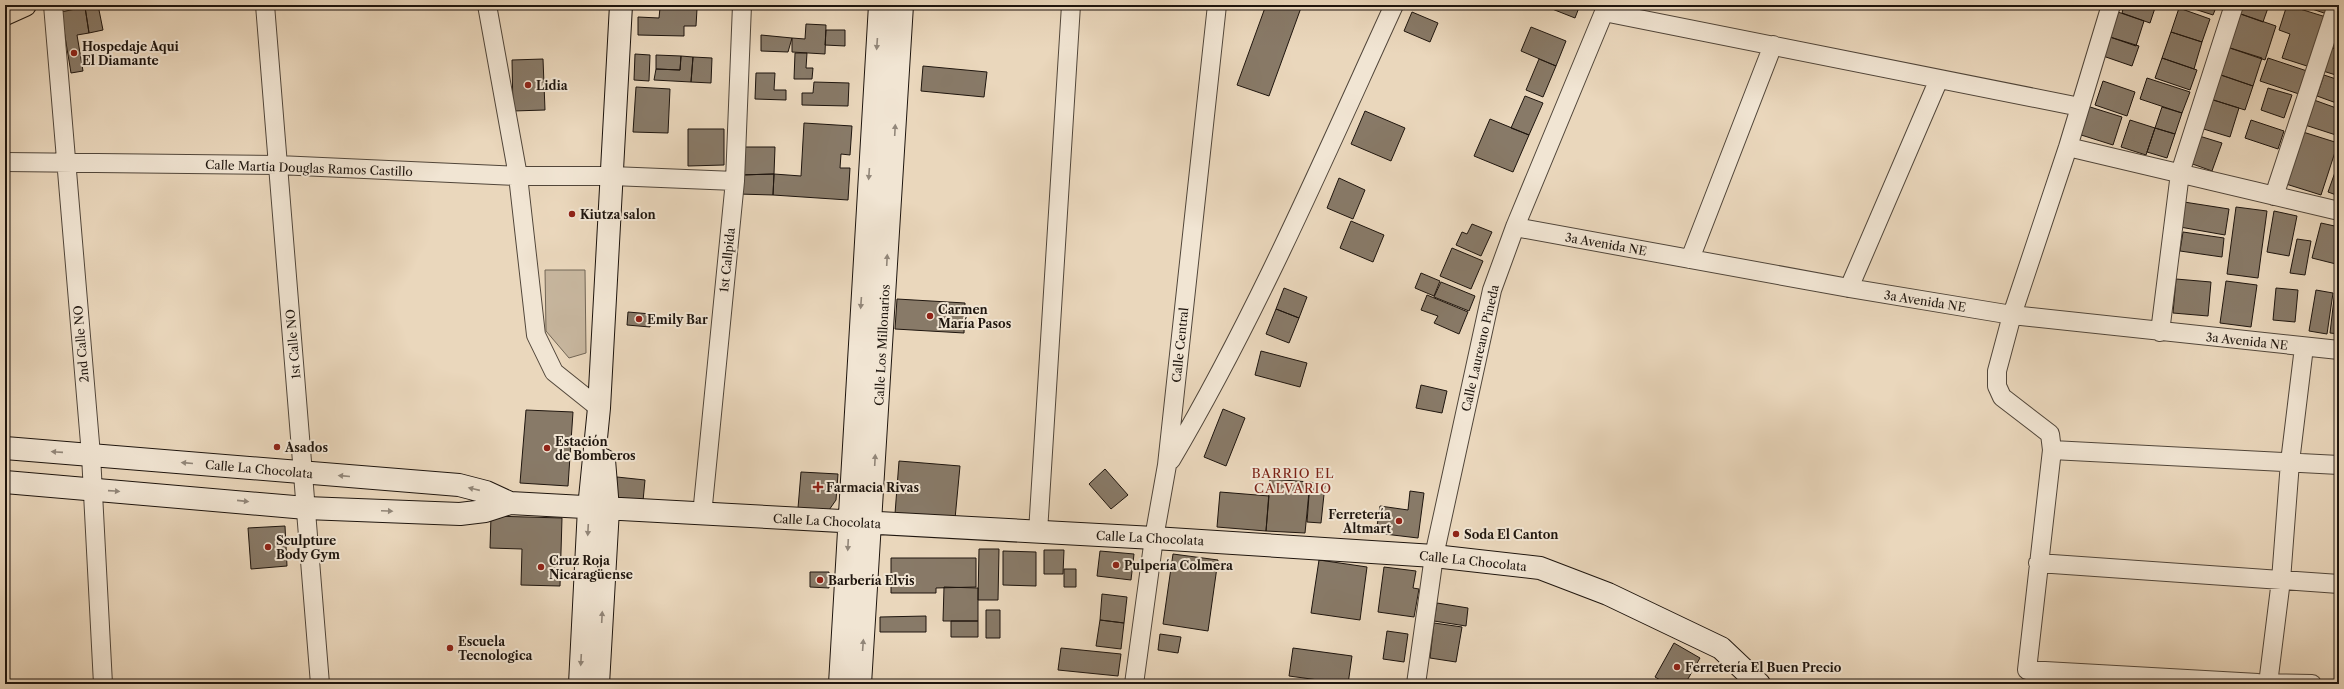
<svg xmlns="http://www.w3.org/2000/svg" width="2344" height="689" font-family="'Libre Caslon Text',serif">
<style>
.green{fill:#c7b69e;stroke:#726656}
.building{fill:#887a68;stroke:#1e150e}
.lines{fill:none;stroke-linecap:round;stroke-linejoin:round}
.street-casing{stroke:#51463a;stroke-width:20}
.secondary-casing{stroke:#1e150e;stroke-width:24}
.highway-casing{stroke:#1e150e;stroke-width:24}
.street{stroke:#f1e5d3;stroke-width:18}
.secondary{stroke:#f1e5d3;stroke-width:22}
.highway{stroke:#ead7bc;stroke-width:22}
.oneway{fill:#92877a}
.poi-dot{fill:#8f2418;stroke:#f1e5d3;stroke-width:1.5}
.labels{text-anchor:middle;dominant-baseline:central;stroke-width:4;stroke-linejoin:round;paint-order:stroke}
.poi-label{font-size:12px;font-weight:bold;fill:#1e150e;stroke:#f1e5d3;text-anchor:start}
.street-label{font-size:12px;fill:#1e150e;stroke:#f1e5d3}
.neighbourhood-label{font-size:13px;letter-spacing:1px;fill:#7a1f14;stroke:#f1e5d3}
</style>
<rect width="100%" height="100%" fill="#ead7bc"/>
<filter id="stains"><feTurbulence type="fractalNoise" baseFrequency=".005" numOctaves="4"/><feColorMatrix values="0 0 0 0 .2 0 0 0 0 .09 0 0 0 0 .02 0 0 0 .5 -.17"/></filter>
<radialGradient id="worn" r=".72"><stop offset=".6" stop-color="#630" stop-opacity="0"/><stop offset="1" stop-color="#630" stop-opacity=".3"/></radialGradient>
<path class="green" d="M545,270h40l1,83 -17,5 -23,-27z"/>
<path class="building" d="M98,5l5,25 -14,3 -4,-26z
M1266,5h36l-33,91 -32,-11z
M1542,5h38l-5,13z
M2124,5h32l-6,18 -28,-10z
M2182,5h35l-4,10z
M2238,5h31l-6,17 -28,-10z
M2287,5l39,12 -16,50 -28,-9 8,-24 -11,-4z
M2300,5h30l-3,9z
M85,7l4,26 -12,2 6,36 -12,2 -10,-61z
M660,8l37,1 -1,17h-12v10l-46,-1v-18l21,1z
M2179,8l31,11 -8,23 -31,-10z
M2115,11l29,10 -8,25 -29,-10z
M1412,12l26,11 -8,19 -26,-11z
M2235,12l41,14 -11,34 -41,-14z
M2339,22v28l-9,-3z
M806,24l20,1 -1,29 -33,-2v-14l13,1z
M1531,27l35,14 -10,25 -35,-15z
M826,30h19v16l-20,-1z
M2171,32l31,10 -8,27 -32,-11z
M761,35l31,3 -4,14 -27,-1z
M2110,37l29,9 -7,20 -29,-10z
M2224,46l38,12 -9,28 -38,-13z
M2330,47l9,3v26l-16,-5z
M795,53h12l-1,15h7l-1,11h-18z
M635,54l15,1 -1,26 -15,-1z
M656,55l25,1 -1,14 -24,-1z
M681,56l12,1 -2,25 -37,-2 2,-11 24,1z
M693,57l19,1 -1,25 -20,-1z
M2162,58l35,12 -7,20 -35,-12z
M2268,58l39,13 -8,23 -39,-13z
M543,59l2,51 -32,1 -1,-51z
M1539,59l17,7 -13,31 -17,-7z
M923,66l64,6 -3,25 -63,-6z
M756,73h19l-1,17h12v10l-31,-1z
M2215,73l38,13 -8,24 -38,-12z
M2324,75l15,5v24l-22,-8z
M2147,78l43,14 -8,21 -42,-14z
M2103,81l32,11 -8,24 -32,-11z
M814,82l35,1 -1,23 -46,-1v-12h11z
M636,87l34,2 -2,44 -35,-1z
M2268,88l24,7 -8,23 -23,-8z
M1525,96l18,7 -14,32 -18,-7z
M2207,98l32,10 -9,29 -33,-10z
M2314,100l25,9v27l-34,-11z
M2087,106l35,11 -9,28 -35,-11z
M2162,107l20,6 -7,21 -20,-6z
M1365,111l40,17 -14,33 -40,-17z
M1490,119l39,16 -16,37 -39,-16z
M2130,120l25,8 -9,27 -25,-8z
M2251,120l33,11 -6,18 -33,-11z
M804,123l48,3 -2,29 -9,-1 -1,14h10l-2,32 -75,-5 1,-21 27,2z
M2155,128l20,6 -8,24 -20,-6z
M688,129h36v36l-36,1z
M2303,132l35,11 -17,52 -35,-11z
M2196,135l26,8 -10,28 -25,-9z
M740,147h35l-1,27 -34,1z
M2339,161v35l-11,-4z
M774,174l-1,21 -35,-1 2,-19z
M1339,178l26,12 -12,29 -26,-11z
M2184,202l45,7 -4,26 -45,-8z
M2236,207l31,4 -9,67 -31,-4z
M2274,211l23,5 -8,40 -22,-4z
M1351,221l33,14 -11,27 -33,-14z
M2321,223l18,4v26l-3,11 -24,-6z
M1472,224l20,8 -11,24 -25,-11 6,-13 5,2z
M2183,232l41,6 -2,19 -42,-6z
M2297,239l14,2 -6,34 -15,-2z
M1452,248l31,13 -12,28 -31,-13z
M1421,273l19,8 -6,15 -19,-8z
M2176,279l35,3 -3,34 -35,-3z
M2226,281l31,4 -6,42 -31,-4z
M1441,282l34,14 -6,15 -35,-14z
M1284,288l23,9 -8,21 -23,-9z
M2276,288l22,2 -3,32 -22,-2z
M2316,290l17,3 -6,41 -18,-3z
M2335,290h4v44l-9,-1z
M1427,295l41,17 -9,22 -25,-11 4,-7 -17,-6z
M897,299l68,4 -1,30 -69,-4z
M1276,309l23,9 -10,25 -23,-9z
M628,312l23,2 -1,13 -23,-2z
M1261,351l46,12 -7,24 -45,-12z
M1421,385l26,6 -5,22 -26,-5z
M1223,409l22,9 -19,48 -22,-9z
M526,410l47,2 -5,74 -48,-3z
M899,461l61,5 -5,53 -60,-5z
M1105,469l23,26 -17,14 -22,-25z
M801,472l37,2 -2,26 -7,10 -31,-2z
M617,477l28,3 -2,21 -29,-4z
M1270,479l40,3 -5,51 -39,-2z
M1310,482l15,3 -4,38 -14,-1z
M1410,491l14,2 -6,45 -42,-5 4,-27 28,4z
M1220,492l49,4 -3,35 -49,-4z
M491,516l71,2 -2,68 -39,-1 1,-36 -32,-1z
M285,526l2,40 -36,3 -3,-41z
M979,549h20l-1,51h-20z
M1044,550h20l-1,24h-19z
M1003,551l33,1v34l-33,-1z
M1100,551l34,3 -3,26 -34,-4z
M1173,554l45,6 -10,71 -45,-7z
M891,558h85v29l-40,1v5h-45z
M1319,560l48,7 -7,53 -49,-7z
M1384,567l32,4 -3,17 6,1 -5,28 -36,-5z
M1064,569h12v18h-12z
M810,572h19v16l-19,-1z
M944,587l34,1v33h-35z
M1102,594l25,3 -3,26 -24,-3z
M1437,603l31,5 -2,18 -32,-5z
M986,610h14v28h-14z
M926,616v16h-46v-15z
M1100,620l24,3 -3,26 -25,-3z
M951,621h27v16h-27z
M1434,623l28,4 -6,35 -26,-4z
M1387,631l21,3 -4,28 -21,-3z
M1160,634l21,3 -3,16 -20,-3z
M1674,643l26,15 -15,26h-18l-12,-7z
M1061,648l60,6 -3,22 -60,-6z
M1293,648l59,8 -4,28 -59,-8z
M1090,681l24,3h-24z
M1152,681l15,2v1h-16z"/>
<g class="lines">
<g class="street-casing">
<path id="street" d="M53,5l38,450 12,229
M265,5l55,679
M487,5l31,171 18,159 18,37 45,36
M2111,5l-43,142 -56,168 -15,56v15l5,11 48,37 2,16 -25,220 231,13 54,1
M1604,12l476,95
M2068,147l271,64
M5,162l273,3 240,11h94l123,5
M2274,196l63,-191
M1515,227l334,61 163,27 327,35
M1690,259l83,-214
M1849,288l90,-209
M2160,332l20,-159 54,-168
M2052,450l287,15
M1171,460c86,-146 153,-302 223,-455
M702,515l33,-334 7,-176
M1038,532l33,-527
M2038,563l301,21
M1134,684l20,-146 13,-73 50,-460
M1416,684l18,-128 58,-266 23,-63 92,-222
M2268,684l13,-104 9,-118 14,-115"/>
</g>
<g class="secondary-casing">
<path id="secondary" d="M5,448l454,37 27,7 24,11
M5,482l301,26 154,6 25,-3 25,-8 644,35 280,18 106,12 68,26 113,54 38,36
M580,684l9,-176 10,-100 22,-403
M598,684l10,-175 -4,-49
M840,684l40,-679
M860,684l42,-679"/>
</g>
<g class="highway-casing">
<path id="highway" d="M5,14l20,-9"/>
</g>
<use href="#street" class="street"/>
<use href="#secondary" class="secondary"/>
<use href="#highway" class="highway"/>
</g>
<defs><path id="oneway-solid" d="M-6-.8H1V-3.2L6.5 0L1 3.2V.8H-6Z"/></defs>
<g class="oneway">
<use href="#oneway-solid" transform="translate(877 44) rotate(94)"/>
<use href="#oneway-solid" transform="translate(895 130) rotate(-87)"/>
<use href="#oneway-solid" transform="translate(869 174) rotate(94)"/>
<use href="#oneway-solid" transform="translate(887 260) rotate(-87)"/>
<use href="#oneway-solid" transform="translate(861 303) rotate(94)"/>
<use href="#oneway-solid" transform="translate(57 452) rotate(-176)"/>
<use href="#oneway-solid" transform="translate(875 460) rotate(-87)"/>
<use href="#oneway-solid" transform="translate(187 463) rotate(-175)"/>
<use href="#oneway-solid" transform="translate(344 476) rotate(-175)"/>
<use href="#oneway-solid" transform="translate(474 489) rotate(-167)"/>
<use href="#oneway-solid" transform="translate(114 491) rotate(4)"/>
<use href="#oneway-solid" transform="translate(243 501) rotate(6)"/>
<use href="#oneway-solid" transform="translate(387 511) rotate(2)"/>
<use href="#oneway-solid" transform="translate(588 530) rotate(93)"/>
<use href="#oneway-solid" transform="translate(848 545) rotate(93)"/>
<use href="#oneway-solid" transform="translate(602 617) rotate(-87)"/>
<use href="#oneway-solid" transform="translate(863 645) rotate(-86)"/>
<use href="#oneway-solid" transform="translate(581 660) rotate(93)"/>
</g>
<g class="poi-dot">
<circle cx="74" cy="53" r="4"/>
<circle cx="528" cy="85" r="4"/>
<circle cx="572" cy="214" r="4"/>
<circle cx="930" cy="316" r="4"/>
<circle cx="639" cy="319" r="4"/>
<circle cx="277" cy="447" r="4"/>
<circle cx="547" cy="448" r="4"/>
<path d="M816 481h4v4h4v4h-4v4h-4v-4h-4v-4h4z"/>
<circle cx="1399" cy="521" r="4"/>
<circle cx="1456" cy="534" r="4"/>
<circle cx="268" cy="547" r="4"/>
<circle cx="1116" cy="565" r="4"/>
<circle cx="541" cy="567" r="4"/>
<circle cx="820" cy="580" r="4"/>
<circle cx="450" cy="648" r="4"/>
<circle cx="1677" cy="667" r="4"/>
</g>
<g class="labels">
<g class="poi-label">
<text x="82" y="46">Hospedaje Aqui<tspan x="82" dy="14">El Diamante</tspan></text>
<text x="536" y="85">Lidia</text>
<text x="580" y="214">Kiutza salon</text>
<text x="938" y="309">Carmen<tspan x="938" dy="14">María Pasos</tspan></text>
<text x="647" y="319">Emily Bar</text>
<text x="555" y="441">Estación<tspan x="555" dy="14">de Bomberos</tspan></text>
<text x="285" y="447">Asados</text>
<text x="826" y="487">Farmacia Rivas</text>
<text x="1391" y="514" text-anchor="end">Ferretería<tspan x="1391" dy="14">Altmart</tspan></text>
<text x="1464" y="534">Soda El Canton</text>
<text x="276" y="540">Sculpture<tspan x="276" dy="14">Body Gym</tspan></text>
<text x="549" y="560">Cruz Roja<tspan x="549" dy="14">Nicaragüense</tspan></text>
<text x="1124" y="565">Pulpería Colmera</text>
<text x="828" y="580">Barbería Elvis</text>
<text x="458" y="641">Escuela<tspan x="458" dy="14">Tecnologica</tspan></text>
<text x="1685" y="667">Ferretería El Buen Precio</text>
</g>
<g class="street-label">
<text transform="translate(309 168) rotate(2)">Calle Martia Douglas Ramos Castillo</text>
<text transform="translate(1606 244) rotate(10)">3a Avenida NE</text>
<text transform="translate(727 260) rotate(-84)">1st Callpida</text>
<text transform="translate(1925 301) rotate(9)">3a Avenida NE</text>
<text transform="translate(2247 341) rotate(6)">3a Avenida NE</text>
<text transform="translate(81 344) rotate(-95)">2nd Calle NO</text>
<text transform="translate(293 344) rotate(-95)">1st Calle NO</text>
<text transform="translate(882 345) rotate(-87)">Calle Los Millonarios</text>
<text transform="translate(1180 345) rotate(-84)">Calle Central</text>
<text transform="translate(1480 348) rotate(-77)">Calle Laureano Pineda</text>
<text transform="translate(259 469) rotate(5)">Calle La Chocolata</text>
<text transform="translate(827 521) rotate(3)">Calle La Chocolata</text>
<text transform="translate(1150 538) rotate(3)">Calle La Chocolata</text>
<text transform="translate(1473 561) rotate(6)">Calle La Chocolata</text>
</g>
<g class="neighbourhood-label">
<text x="1293" y="473">BARRIO EL<tspan x="1293" dy="15">CALVARIO</tspan></text>
</g>
</g>
<rect width="2344" height="689" fill="none" stroke="#ead7bc" stroke-width="20"/>
<rect x="6" y="6" width="2332" height="677" fill="none" stroke="#1e150e" stroke-width="2"/>
<rect x="10" y="10" width="2324" height="669" fill="none" stroke="#1e150e"/>
<rect width="100%" height="100%" filter="url(#stains)"/>
<rect width="100%" height="100%" fill="url(#worn)"/>
</svg>
